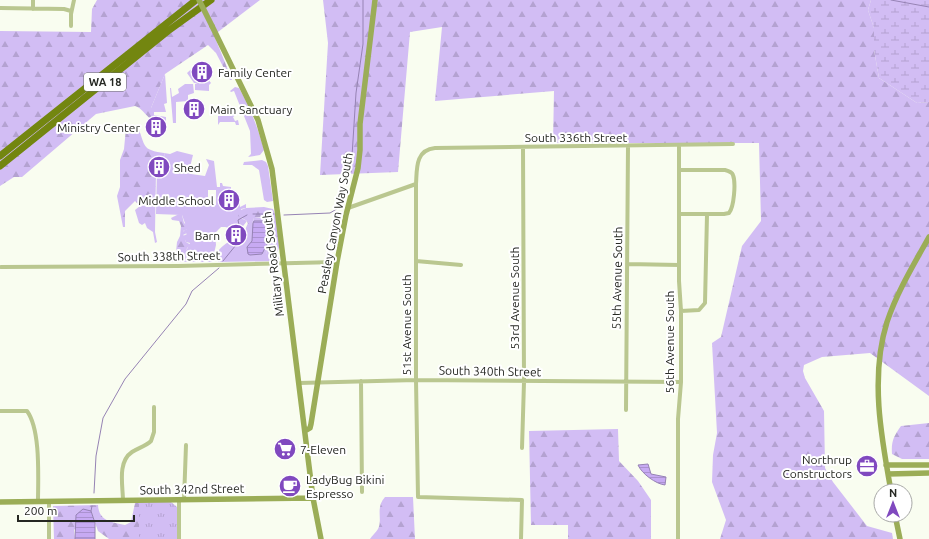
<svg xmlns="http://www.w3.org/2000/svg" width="929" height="539" font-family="Ubuntu,sans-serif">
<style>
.green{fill:#d2bdf4;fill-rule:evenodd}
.forest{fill:url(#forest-firs)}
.wetland{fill:url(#wetland-marsh)}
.park{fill:url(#park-tufts)}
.water{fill:url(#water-rules);stroke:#9683b4}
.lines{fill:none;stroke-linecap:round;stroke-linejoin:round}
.stream{stroke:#9683b4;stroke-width:1}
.street{stroke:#bac790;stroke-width:4}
.secondary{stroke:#9bad57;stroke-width:5.5}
.highway{stroke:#738610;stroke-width:7}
.secondary-bridge{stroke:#9bad57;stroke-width:5.5}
.labels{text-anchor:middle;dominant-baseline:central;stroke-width:4;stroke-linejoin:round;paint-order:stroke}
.shield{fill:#fff;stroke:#666864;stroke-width:1}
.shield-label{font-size:11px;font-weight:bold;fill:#252722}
.poi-label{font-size:12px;fill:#252722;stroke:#fff;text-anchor:start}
.street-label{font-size:12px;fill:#252722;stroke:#fff}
</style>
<defs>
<pattern id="forest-firs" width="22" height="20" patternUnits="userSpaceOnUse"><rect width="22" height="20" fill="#d2bdf4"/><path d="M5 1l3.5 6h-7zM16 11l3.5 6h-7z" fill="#b4a2d1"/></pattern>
<pattern id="wetland-marsh" width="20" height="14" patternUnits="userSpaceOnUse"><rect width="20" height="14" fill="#d2bdf4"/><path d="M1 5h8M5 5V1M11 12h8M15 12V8" fill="none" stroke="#b4a2d1"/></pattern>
<pattern id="park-tufts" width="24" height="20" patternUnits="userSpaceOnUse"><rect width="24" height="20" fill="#d2bdf4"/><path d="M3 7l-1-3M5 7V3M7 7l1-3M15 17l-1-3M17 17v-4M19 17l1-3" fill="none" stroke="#b4a2d1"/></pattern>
<pattern id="water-rules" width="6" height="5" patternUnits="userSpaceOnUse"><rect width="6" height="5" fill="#c7aaf3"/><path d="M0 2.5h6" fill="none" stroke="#ab92d0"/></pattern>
</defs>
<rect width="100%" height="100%" fill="#f9fdf0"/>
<path class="green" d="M200,61v6l-7,7 5,9h-4l-7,-10z
M165,74l2,29 -3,1 2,8h-12v3l12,2v4l-15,1v-14z
M208,79l3,4 -2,2v6l-14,-1v-6z
M185,84h8l1,9 -6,2v6l-12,1v21h-3l-3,-35h1l1,9 7,-4 -1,-4z
M235,87l4,1c11,19 19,40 25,62l-4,5 -12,2 3,-3 -1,-23 -16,-40 -3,1 -1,-1z
M218,112l2,4h12v-3h3l1,2 -3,2 2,4 3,-1 1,5h-3l-1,-3h-15l-2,3z
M177,151l16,4 -4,16 2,3 14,2 4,-11 -3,-6 8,2 3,26h3v-4h2l1,3 8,1v3h-5l-1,17h9l1,-7h4l1,7 6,-3v4l-5,1v9l6,3c-11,16 -12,5 -26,6l-6,6 1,12 -4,17h-27l3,-5 -3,-4 5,-10 -4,-1 -3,-6 4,-2 -4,-3 4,-2 -5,-14 -26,-1 1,-46 5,-2 3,-9 -1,-4 6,1zM208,190h8v15h-8z
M262,160l4,2 2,4 5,35 -6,1 -3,-2 -5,-30 -7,-5h-9l1,-3z
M254,218h11l6,3v23l-5,9 4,4 7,4 -59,1v-11c5,-6 12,-12 20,-11l1,-7 6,-3 3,-7 4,1z"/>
<path class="forest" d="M97,0h163l-46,35 18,45h-2l-14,-27 -8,-8 -43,29 -14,34v11c-6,-4 -9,-11 -16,-13l-39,8 -74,63h-8l-14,9v-155l91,1 1,-23z
M323,0h548l-3,10 6,18v22l5,28 38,25 12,-1v294l-59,-43 -48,4 -18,8 -1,6 2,7 19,33 1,57 8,14 34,44 25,7 1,6h-173l6,-19 -14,-38 1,-27 4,-22 -5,-90 9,-6 21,-91 19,-25 -2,-78h-206l1,-52 -119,10 7,-74 -32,5 -12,140 -78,3 8,-132z
M131,126h5c7,7 5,21 15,24 4,2 9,2 13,3l1,4 -4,9 -4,2 -1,3 -1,61 2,10 -2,1 -2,-11 -6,-4 -2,-5 -3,2 -3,-2 -4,-13 5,-4 -5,-5 -10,10v16h-2l-6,-31 3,-9v-27l4,-11 2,-21z
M264,207l9,2c4,8 10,36 4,43l2,8 -2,-1v2l-9,-3 -2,-5 5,-9v-23c-6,-4 -11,-4 -17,-3l-2,6h-4l-1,-3 -9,-5v-5l8,-3z
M179,214l3,1 2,8 3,2 1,4 -5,2 4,2 -4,2 5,3 -3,2 1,2 5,3 -4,3 -1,5 2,4 -3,5 -25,-1 -2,-2 2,-6 16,-1 1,-10 3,-6 1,-10 -2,-5 -7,-1 -1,-2z
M929,423v36h-27l-10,-5c-1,-13 2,-18 9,-28z
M618,429l1,32 19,20 13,19v39h-83v-14h-37l-2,-94z
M385,497h28l2,42h-45c2,-3 6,-7 8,-10 5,-10 -3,-21 7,-32z
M135,503h35l6,36h-67l-11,-8 -7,-20 -17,19 1,9h-21l-1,-33 45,-1c1,16 13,17 27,20l6,-3z"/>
<path class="wetland" d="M871,0h58v102l-12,1 -38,-25 -5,-28v-22l-6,-18z"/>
<path class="park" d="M139,502h32l6,5v32h-38z"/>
<path class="water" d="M265,221l3,3v18l-6,12 -12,1 -2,-1 -1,-7 5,-6 1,-18 1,-2z
M648,464l3,10 15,3 -1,8c-9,-1 -23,-11 -27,-20z
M83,509l8,2 4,12v16h-20l1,-24z"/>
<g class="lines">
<path class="stream" d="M891,0l38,7
M351,172l5,-79 7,-49v-44
M253,214h21
M284,215l46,-2 10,-6 7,-17
M240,230l-2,-10 9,-5
M223,261l17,-21 1,-5
M94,493l2,-37 7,-38 22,-39 61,-75 6,-13 27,-23
M91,511l1,-5"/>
<path class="street" d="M33,0v9
M0,8l64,1 7,2
M71,26v-12l3,-14
M679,170h46c4,1 7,2 8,5 3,8 1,32 -4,38l-5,1h-45
M348,208l68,-24
M416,261l45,4
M627,264l52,1
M1,267l177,-1 159,-4
M681,311l18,-1 6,-7 2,-88
M361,381l1,111
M299,383l117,-3 265,2
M626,410l2,-264
M0,411h27c14,19 11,68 11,91
M522,448l2,-66 -1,-235
M184,500l2,-55
M123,501c0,-15 -6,-39 9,-49 6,-4 14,-6 19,-11l3,-9v-25
M49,539v-37
M179,539v-39
M521,539l1,-39 -104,-3 -2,-117v-196c1,-15 -1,-34 19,-36l298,-4
M678,539v-120l3,-37v-71l-2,-30v-136"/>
<path class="secondary" d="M212,26l46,94 14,49 41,329 8,41
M305,431l5,-3 1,-4 26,-162 9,-47 12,-47 2,-18v-26l15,-124
M886,465h43
M888,474l41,-1
M891,491c-10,-55 -21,-115 -4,-169 10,-30 27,-58 42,-85
M0,502l313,-4
M895,515l5,24"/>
<path class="highway" d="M0,156l196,-156
M0,166l168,-135 43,-31"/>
<path class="secondary-bridge" d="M199,0l13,26"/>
</g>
<defs>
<g id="building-disc" transform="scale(1.15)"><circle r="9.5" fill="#8049bf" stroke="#fff"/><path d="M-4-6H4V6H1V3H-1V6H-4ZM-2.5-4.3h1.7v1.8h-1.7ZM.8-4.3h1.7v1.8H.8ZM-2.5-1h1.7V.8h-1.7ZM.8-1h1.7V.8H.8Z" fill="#fff"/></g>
<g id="supermarket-disc" transform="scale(1.15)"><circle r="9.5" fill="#8049bf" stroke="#fff"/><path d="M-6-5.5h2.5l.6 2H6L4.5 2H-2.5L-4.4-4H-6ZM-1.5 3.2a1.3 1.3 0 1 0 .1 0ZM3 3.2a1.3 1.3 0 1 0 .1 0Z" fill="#fff"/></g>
<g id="office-disc" transform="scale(1.15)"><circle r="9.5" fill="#8049bf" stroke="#fff"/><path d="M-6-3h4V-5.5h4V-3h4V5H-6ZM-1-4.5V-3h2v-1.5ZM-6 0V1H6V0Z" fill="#fff"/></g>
<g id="cafe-disc" transform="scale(1.15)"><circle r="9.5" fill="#8049bf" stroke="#fff"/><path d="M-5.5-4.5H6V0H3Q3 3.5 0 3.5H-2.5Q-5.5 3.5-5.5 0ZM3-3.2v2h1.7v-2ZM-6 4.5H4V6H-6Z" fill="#fff"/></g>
</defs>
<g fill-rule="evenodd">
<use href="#building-disc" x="202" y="72"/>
<use href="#building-disc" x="194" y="109"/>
<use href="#building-disc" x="156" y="127"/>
<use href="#building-disc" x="159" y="167"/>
<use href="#building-disc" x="229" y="200"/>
<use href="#building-disc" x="236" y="235"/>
<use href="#supermarket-disc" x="285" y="449"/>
<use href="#office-disc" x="867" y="466"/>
<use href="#cafe-disc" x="290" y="486"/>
</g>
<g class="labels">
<rect class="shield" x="84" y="73" width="42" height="18" rx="3"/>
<g class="shield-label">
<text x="105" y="82">WA 18</text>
</g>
<g class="poi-label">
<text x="218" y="72">Family Center</text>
<text x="210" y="109">Main Sanctuary</text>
<text x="140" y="127" text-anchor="end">Ministry Center</text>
<text x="174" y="167">Shed</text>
<text x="214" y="200" text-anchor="end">Middle School</text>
<text x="220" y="235" text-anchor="end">Barn</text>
<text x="300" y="449">7-Eleven</text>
<text x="852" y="459" text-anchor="end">Northrup<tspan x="852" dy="14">Constructors</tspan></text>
<text x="306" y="479">LadyBug Bikini<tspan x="306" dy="14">Espresso</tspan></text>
</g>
<g class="street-label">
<text x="576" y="137">South 336th Street</text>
<text transform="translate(335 223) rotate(-79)">Peasley Canyon Way South</text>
<text transform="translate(169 256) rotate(-1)">South 338th Street</text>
<text transform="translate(273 264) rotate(-97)">Military Road South</text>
<text transform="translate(617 278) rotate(-89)">55th Avenue South</text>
<text transform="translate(514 298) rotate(-90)">53rd Avenue South</text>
<text transform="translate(406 325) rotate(-90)">51st Avenue South</text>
<text transform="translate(669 342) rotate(-90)">56th Avenue South</text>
<text transform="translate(490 371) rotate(1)">South 340th Street</text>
<text transform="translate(192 489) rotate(-1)">South 342nd Street</text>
</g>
</g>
<g transform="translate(893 503)"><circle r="19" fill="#ffffff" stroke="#a8a9a7"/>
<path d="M0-3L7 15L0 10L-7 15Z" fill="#8049bf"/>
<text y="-6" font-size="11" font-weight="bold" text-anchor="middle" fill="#252722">N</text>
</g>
<path d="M18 515v6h116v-6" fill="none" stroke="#252722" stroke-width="2"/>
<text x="24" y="515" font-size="12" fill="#252722" stroke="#ffffff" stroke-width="3" paint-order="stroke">200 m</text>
</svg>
